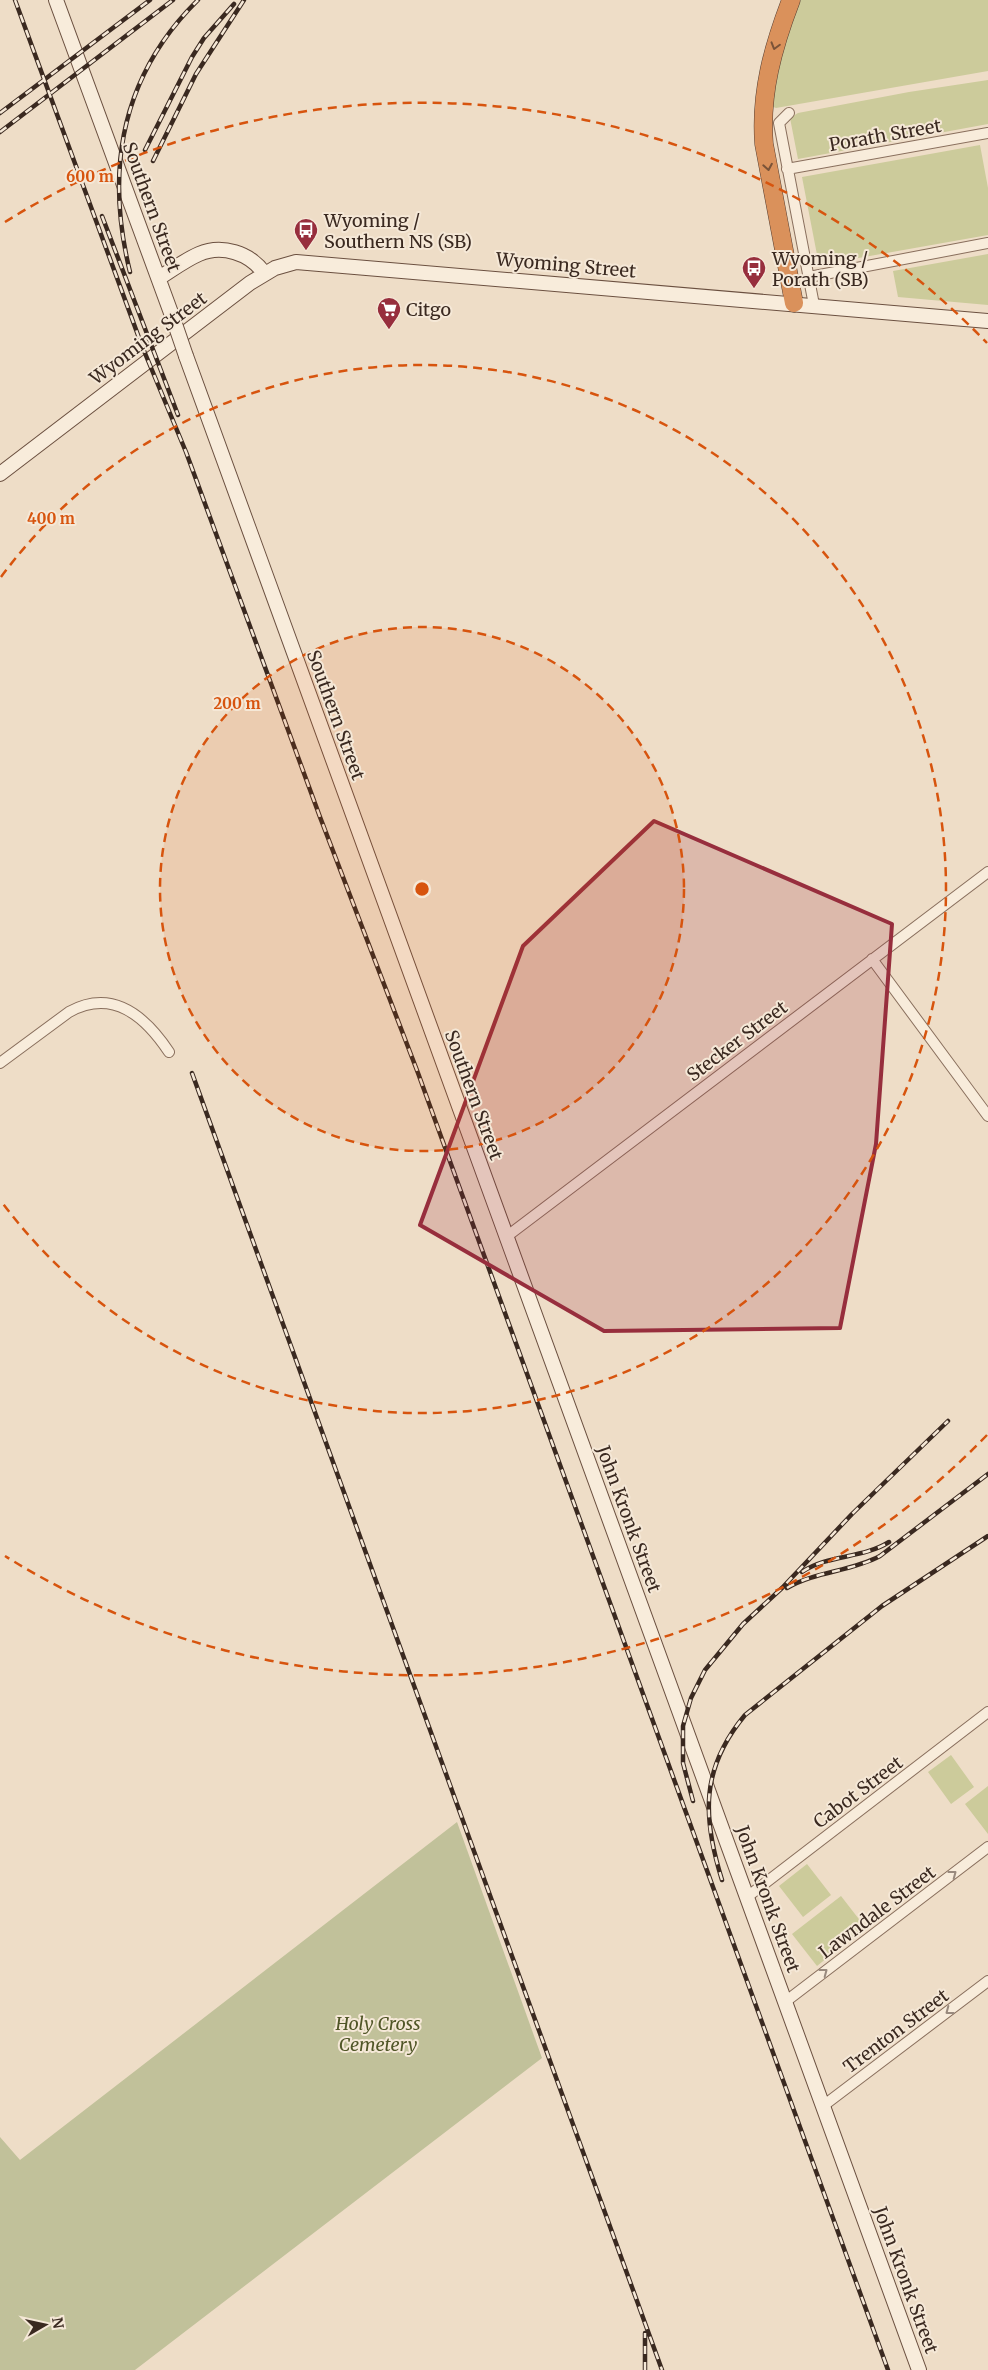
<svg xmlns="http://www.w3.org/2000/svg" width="988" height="2370" font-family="Merriweather,serif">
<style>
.green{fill:#cccb9b}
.cemetery{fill:#c1c19a}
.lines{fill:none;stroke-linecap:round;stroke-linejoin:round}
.street-casing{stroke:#896f5d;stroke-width:12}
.secondary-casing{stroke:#6b5040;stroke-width:16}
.highway-casing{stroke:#573e31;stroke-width:19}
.street{stroke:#f8ecdb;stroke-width:10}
.secondary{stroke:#f8ecdb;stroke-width:14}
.highway{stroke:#da915b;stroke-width:18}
.rail-casing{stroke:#3a2920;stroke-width:4.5}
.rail{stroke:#f5e8d7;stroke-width:2.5;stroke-dasharray:8;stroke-linecap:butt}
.secondary-bridge-casing{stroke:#6b5040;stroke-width:16;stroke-linecap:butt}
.secondary-bridge{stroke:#f8ecdb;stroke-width:14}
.oneway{stroke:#7a5338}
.oneway2{stroke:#998a7e}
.marked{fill:#972e3d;fill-opacity:0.2;stroke:#972e3d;stroke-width:4;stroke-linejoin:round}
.ring{fill:none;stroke:#d7540e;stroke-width:2.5;stroke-dasharray:9 6}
.labels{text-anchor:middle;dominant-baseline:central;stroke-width:4;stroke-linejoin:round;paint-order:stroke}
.street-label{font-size:18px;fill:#3a2920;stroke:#f5e8d7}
.poi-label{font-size:18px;fill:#3a2920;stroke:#f5e8d7;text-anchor:start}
.park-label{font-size:18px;font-style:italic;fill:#505627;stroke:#f5e8d7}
.centre{fill:#d7540e;stroke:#f5e8d7;stroke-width:2.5}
.ring-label{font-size:15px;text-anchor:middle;font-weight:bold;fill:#d7540e;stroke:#f5e8d7;stroke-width:4;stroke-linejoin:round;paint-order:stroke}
</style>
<rect width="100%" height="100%" fill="#eeddc7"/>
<path class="green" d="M798,0h190v71l-212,37 -5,-2 4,-36z
M988,80v44l-190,35 -8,-41 8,-5 111,-21z
M980,145l8,43v47l-169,30 -17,-88z
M988,254v51l-90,-8 -5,-26z
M951,1755l23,32 -23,17 -23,-32z
M988,1786v48l-23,-30z
M807,1864l24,31 -28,22 -24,-31z
M841,1896l24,31 -48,39 -25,-32z"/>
<path class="cemetery" d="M457,1822l85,236 -407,312h-135v-233l20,23z"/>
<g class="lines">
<g class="street-casing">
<path id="street" d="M789,113l-10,10 35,182
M787,169l201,-36
M809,277l179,-34
M872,959l116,157
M0,1063l69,-51c44,-24 76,4 100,40
M506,1237l482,-365
M747,1897l241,-185
M785,2002l203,-155
M823,2106l165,-125"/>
</g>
<g class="secondary-casing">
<path id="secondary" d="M56,0l118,321
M159,278c13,-8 26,-18 40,-24 23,-10 51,-1 65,19
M186,356l733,2014
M0,474l250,-191 25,-15 21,-6 692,59"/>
</g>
<g class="highway-casing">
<path id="highway" d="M791,0c-18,47 -31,93 -27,144l30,159"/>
</g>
<use href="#street" class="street"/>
<use href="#secondary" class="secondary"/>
<use href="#highway" class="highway"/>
<g class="rail-casing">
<path id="rail" d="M15,0l127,346 44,106 134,365 98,256 470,1297
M0,113l150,-113
M0,132l173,-132
M145,150l47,-93 12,-19 30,-34
M153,161l43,-87 48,-74
M102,216l76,199
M130,272c-25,-102 -9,-196 68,-272
M192,1073l470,1297
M802,1572c27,-18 60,-13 87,-30
M787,1588c29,-17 63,-16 93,-32l108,-82
M693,1801l-10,-38v-37l8,-28 14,-28 38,-46 39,-36 70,-74 96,-93
M722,1880c-20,-64 -21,-112 23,-165l137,-109 106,-70
M645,2370v-37"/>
</g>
<use href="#rail" class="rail"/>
<g class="secondary-bridge-casing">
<path id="secondary-bridge" d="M174,321l12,35"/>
</g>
<use href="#secondary-bridge" class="secondary-bridge"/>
</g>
<defs><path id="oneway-chevron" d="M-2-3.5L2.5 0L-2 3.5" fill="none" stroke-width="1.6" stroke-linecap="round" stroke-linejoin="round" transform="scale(1.25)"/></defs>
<g class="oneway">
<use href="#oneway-chevron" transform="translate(775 46) rotate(106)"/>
<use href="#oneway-chevron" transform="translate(768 167) rotate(80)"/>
</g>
<g class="oneway2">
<use href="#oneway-chevron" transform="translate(953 1874) rotate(-37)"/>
<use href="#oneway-chevron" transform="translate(824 1972) rotate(-37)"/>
<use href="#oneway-chevron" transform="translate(949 2011) rotate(143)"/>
</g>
<path class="marked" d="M654,821l238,103 -16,220 -36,184 -236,3 -184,-106 103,-279z"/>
<circle cx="422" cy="889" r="262" fill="#d7540e" fill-opacity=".12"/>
<g class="ring">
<circle cx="422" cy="889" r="262"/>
<path d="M1 577A524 524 0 1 1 1 1201"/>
<path d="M987 1435A786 786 0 0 1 5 1556M5 222A786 786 0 0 1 987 343"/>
</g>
<defs>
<g id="bus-pin" transform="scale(1.25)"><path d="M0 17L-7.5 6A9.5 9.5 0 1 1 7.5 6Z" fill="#972e3d" stroke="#f5e8d7"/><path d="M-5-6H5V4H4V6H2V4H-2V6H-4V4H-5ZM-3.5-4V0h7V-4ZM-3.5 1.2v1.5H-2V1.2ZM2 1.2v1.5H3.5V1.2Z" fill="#fff"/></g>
<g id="supermarket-pin" transform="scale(1.25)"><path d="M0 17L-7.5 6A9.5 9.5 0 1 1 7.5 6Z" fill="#972e3d" stroke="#f5e8d7"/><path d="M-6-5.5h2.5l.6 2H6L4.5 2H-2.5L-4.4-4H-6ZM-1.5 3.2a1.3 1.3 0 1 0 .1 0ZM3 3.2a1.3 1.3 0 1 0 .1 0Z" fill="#fff"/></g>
</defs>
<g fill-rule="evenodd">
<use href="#bus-pin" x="306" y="230"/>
<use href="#bus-pin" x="754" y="268"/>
<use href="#supermarket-pin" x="389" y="309"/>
</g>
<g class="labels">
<g class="street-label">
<text transform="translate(885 135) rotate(-10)">Porath Street</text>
<text transform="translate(152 207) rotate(70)">Southern Street</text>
<text transform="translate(566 265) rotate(5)">Wyoming Street</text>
<text transform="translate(148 338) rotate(-37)">Wyoming Street</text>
<text transform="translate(336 715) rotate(70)">Southern Street</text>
<text transform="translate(737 1041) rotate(-37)">Stecker Street</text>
<text transform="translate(474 1095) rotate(70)">Southern Street</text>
<text transform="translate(629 1519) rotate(70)">John Kronk Street</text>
<text transform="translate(858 1792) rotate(-37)">Cabot Street</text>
<text transform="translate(768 1899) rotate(70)">John Kronk Street</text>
<text transform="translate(877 1912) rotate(-37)">Lawndale Street</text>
<text transform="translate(896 2031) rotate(-37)">Trenton Street</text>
<text transform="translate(906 2280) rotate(70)">John Kronk Street</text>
</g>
<g class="poi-label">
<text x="324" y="220">Wyoming /<tspan x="324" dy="21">Southern NS (SB)</tspan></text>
<text x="772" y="258">Wyoming /<tspan x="772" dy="21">Porath (SB)</tspan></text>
<text x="406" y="309">Citgo</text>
</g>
<g class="park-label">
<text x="378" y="2023">Holy Cross<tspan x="378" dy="21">Cemetery</tspan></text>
</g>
</g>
<circle cx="422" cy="889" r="8" class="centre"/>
<g class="ring-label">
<text x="90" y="182">600 m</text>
<text x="51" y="524">400 m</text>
<text x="237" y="709">200 m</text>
</g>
<g transform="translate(45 2325) rotate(81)" stroke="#f5e8d7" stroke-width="4" paint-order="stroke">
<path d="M0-4L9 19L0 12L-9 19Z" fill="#3a2920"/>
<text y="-8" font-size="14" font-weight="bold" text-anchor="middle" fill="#3a2920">N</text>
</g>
</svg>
